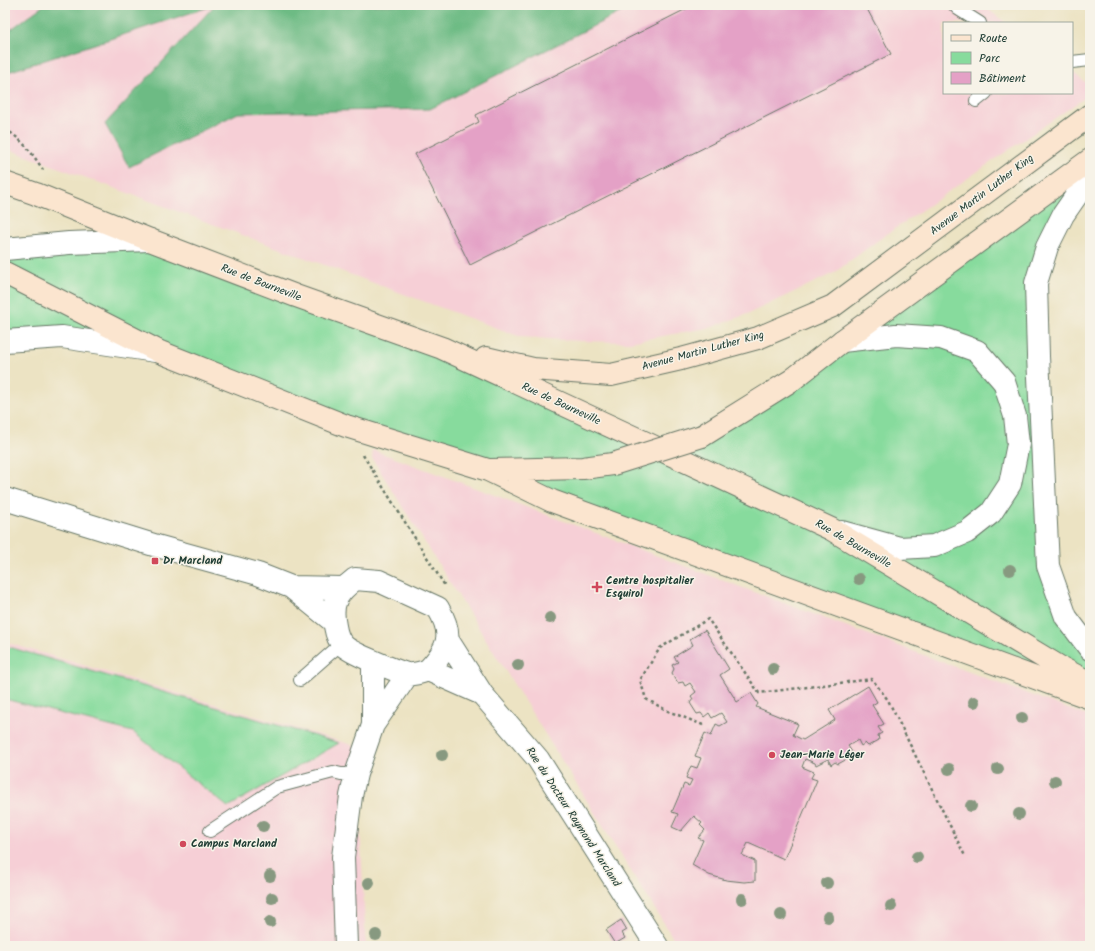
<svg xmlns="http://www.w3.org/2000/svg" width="1095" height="951" font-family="Kalam,sans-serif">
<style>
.built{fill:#f6cfd6}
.green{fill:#87db9d;stroke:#538c68}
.forest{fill:#6dbb84;stroke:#467c5c}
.building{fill:#e4a1c6}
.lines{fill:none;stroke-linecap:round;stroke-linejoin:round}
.lane-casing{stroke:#677766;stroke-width:14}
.street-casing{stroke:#677766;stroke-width:24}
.secondary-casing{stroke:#677766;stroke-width:24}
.path{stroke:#677766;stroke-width:2.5;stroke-dasharray:3 3;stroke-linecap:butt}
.lane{stroke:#fff;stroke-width:12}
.street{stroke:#fff;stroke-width:22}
.secondary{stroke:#fbe5cf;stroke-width:22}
.secondary-bridge-casing{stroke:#677766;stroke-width:24;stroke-linecap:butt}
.secondary-bridge{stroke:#fbe5cf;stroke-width:22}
.tree{fill:#879980}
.poi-dot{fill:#d1495b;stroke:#f7f3e8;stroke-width:1.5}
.labels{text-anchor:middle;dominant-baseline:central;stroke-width:3;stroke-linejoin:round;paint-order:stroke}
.street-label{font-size:11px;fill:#1f3d34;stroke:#f7f3e8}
.poi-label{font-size:11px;font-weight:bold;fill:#1f3d34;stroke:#f7f3e8;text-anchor:start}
</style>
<rect width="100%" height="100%" fill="#f7f3e8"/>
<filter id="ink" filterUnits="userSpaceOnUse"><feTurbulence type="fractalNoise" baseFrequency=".025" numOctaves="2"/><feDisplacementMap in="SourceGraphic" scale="8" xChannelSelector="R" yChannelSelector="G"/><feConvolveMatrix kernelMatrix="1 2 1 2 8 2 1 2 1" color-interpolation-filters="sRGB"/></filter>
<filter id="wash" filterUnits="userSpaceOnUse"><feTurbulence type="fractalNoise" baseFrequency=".012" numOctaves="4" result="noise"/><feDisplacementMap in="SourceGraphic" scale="16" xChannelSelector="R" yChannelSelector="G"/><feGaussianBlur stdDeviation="0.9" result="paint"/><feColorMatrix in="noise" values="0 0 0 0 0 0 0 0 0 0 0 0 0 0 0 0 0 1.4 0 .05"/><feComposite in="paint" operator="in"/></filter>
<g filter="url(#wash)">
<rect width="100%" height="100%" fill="#ece3c3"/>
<path class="built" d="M5,5h977l24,18h-62v70h128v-21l18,14v8l-213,147 -43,32 -84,40 -38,14 -82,15 -50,-1 -59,-4 -516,-189z
M373,450l717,267v229h-412l-306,-488z
M5,642l351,104 10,200h-361z"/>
<path class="green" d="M1090,160l-54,123 12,283 42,83v49l-930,-346 -155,-11v-92l145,-9 292,108 214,106 46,-18z
M5,646l334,97 -111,64 -95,-75 -128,-33z"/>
<path class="forest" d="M44,5h591l-205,104 -192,4 -109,54 -24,-43 110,-119 -210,68 1,-40z"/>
<g id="blocks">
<path class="building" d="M694,5h171l26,49 -421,211 -55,-111 64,-32 -3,-7z
M705,630l24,39 -9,6 17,27 14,-9 7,11 -2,3 42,17 -5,11 10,5 32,-20 -6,-10 39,-24 9,16 -5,3 12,19 -6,3 4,6 -4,2 1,5 -11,6 -3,-3 -4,3 -3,-6 -10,6 4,6 -4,2 1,4 -11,6 -3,-2 -4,3 -3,-6 -12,6 -1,-2 -10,-4 -3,8 12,5 -3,6 6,2 -33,79 -36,-16 -6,12 13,6v20l-11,1 -18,-2 -17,-5 -17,-10 11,-25 -5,-2 7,-8 -5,-5 2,-2 -8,-7 -13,15 -9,-4 6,-13 -6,-2 12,-28 5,2 3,-6 -6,-2 5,-12 6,2 4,-10 -6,-2 10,-23 6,3 5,-12 4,2 7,-4 -6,-9 -9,5 -3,-5 -5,4 -3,-4 -4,1 -7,-11 3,-4 -2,-3 5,-4 -6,-9 -5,3 -2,-4 -5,1 -6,-10 2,-4 -2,-4 6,-3 -4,-5 19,-12 -3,-6z
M621,920l6,10 -5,3 3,5 -10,6 -9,-14z"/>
</g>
</g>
<g filter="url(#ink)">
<use href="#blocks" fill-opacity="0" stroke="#677766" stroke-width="1"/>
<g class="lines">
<g class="lane-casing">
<path id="lane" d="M954,5l4,4 22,14
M1072,62l18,-2
M976,101l10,-8
M300,680l41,-36
M210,831l67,-44 56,-15 8,2h15"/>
</g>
<g class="street-casing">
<path id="street" d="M1090,176l-27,39 -16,32 -11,36 2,73 10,210 18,51 24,32
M5,249l64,-6 81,-3
M5,341l57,-4 93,14
M842,341l54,-6 45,3 36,13 27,31 11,34 3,28 -8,40 -19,29 -24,19 -33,14 -34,2 -58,-16
M5,499l152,47 101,28 33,13 43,35
M291,587l52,1
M447,639l35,55 56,65 119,187
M428,670c21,-22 26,-35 10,-62l-59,-27 -24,-2c-18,14 -25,23 -20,47 1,6 3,14 8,19 7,8 53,26 64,29 8,1 15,-2 21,-4l54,24
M373,725v-64
M346,946l-3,-89 8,-61 5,-22 17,-49 35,-51"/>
</g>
<g class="secondary-casing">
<path id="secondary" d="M5,183l31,11 114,46 146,56 146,52 389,181 227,137 32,17
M5,273l155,79 186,74 142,44 64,31 538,197
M486,358l47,11 78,6 70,-16 77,-21 75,-32 257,-191
M702,436l90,-56 50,-39 248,-181
M491,470l92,-2 30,-4"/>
</g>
<path class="path" d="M5,129c17,10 28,25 38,41
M363,455l82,131
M703,725l-35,-14 -22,-12 -6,-19 20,-32 48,-29 51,74 113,-14 16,21 77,156"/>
<use href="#lane" class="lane"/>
<use href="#street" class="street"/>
<use href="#secondary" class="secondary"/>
<g class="secondary-bridge-casing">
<path id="secondary-bridge" d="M613,464l89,-28"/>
</g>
<use href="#secondary-bridge" class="secondary-bridge"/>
</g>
<g class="tree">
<circle cx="1010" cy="570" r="6"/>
<circle cx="859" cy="579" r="6"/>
<circle cx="550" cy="618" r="6"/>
<circle cx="518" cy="665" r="6"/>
<circle cx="773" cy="669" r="6"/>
<circle cx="974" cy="702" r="6"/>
<circle cx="1022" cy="718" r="6"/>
<circle cx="442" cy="755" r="6"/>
<circle cx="949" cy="769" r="6"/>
<circle cx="998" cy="769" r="6"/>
<circle cx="1055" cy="781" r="6"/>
<circle cx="971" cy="806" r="6"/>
<circle cx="1019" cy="814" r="6"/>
<circle cx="263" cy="826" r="6"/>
<circle cx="917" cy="857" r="6"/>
<circle cx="270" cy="876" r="6"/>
<circle cx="369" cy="883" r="6"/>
<circle cx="827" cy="883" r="6"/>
<circle cx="272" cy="898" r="6"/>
<circle cx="742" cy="899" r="6"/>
<circle cx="891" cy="906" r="6"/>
<circle cx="781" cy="915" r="6"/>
<circle cx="828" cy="917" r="6"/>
<circle cx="270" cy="922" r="6"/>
<circle cx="376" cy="935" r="6"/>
</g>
</g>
<g class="poi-dot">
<rect x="151" y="557" width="8" height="8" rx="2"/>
<path d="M595 581h4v4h4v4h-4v4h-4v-4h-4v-4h4z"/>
<circle cx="772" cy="755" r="4"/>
<circle cx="183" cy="844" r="4"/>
</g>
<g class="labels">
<g class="street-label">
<text transform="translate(982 195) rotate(-37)">Avenue Martin Luther King</text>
<text transform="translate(261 283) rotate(21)">Rue de Bourneville</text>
<text transform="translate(703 351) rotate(-15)">Avenue Martin Luther King</text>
<text transform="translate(561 404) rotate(25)">Rue de Bourneville</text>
<text transform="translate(853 544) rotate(30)">Rue de Bourneville</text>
<text transform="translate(573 817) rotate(57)">Rue du Docteur Raymond Marcland</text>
</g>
<g class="poi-label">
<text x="163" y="561">Dr Marcland</text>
<text x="606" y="581">Centre hospitalier<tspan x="606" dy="13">Esquirol</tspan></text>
<text x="780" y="755">Jean-Marie Léger</text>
<text x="191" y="844">Campus Marcland</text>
</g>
</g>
<rect width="1095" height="951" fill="none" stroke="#f7f3e8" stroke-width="20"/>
<rect x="943" y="22" width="130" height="72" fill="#f7f3e8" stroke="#a1aaa0"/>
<rect x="951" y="35" width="20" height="6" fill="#fbe5cf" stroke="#a1aaa0"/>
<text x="979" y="42" font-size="12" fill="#1f3d34">Route</text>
<rect x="951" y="52" width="20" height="12" fill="#87db9d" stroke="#a1aaa0"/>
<text x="979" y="62" font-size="12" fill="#1f3d34">Parc</text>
<rect x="951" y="72" width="20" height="12" fill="#e4a1c6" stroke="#a1aaa0"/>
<text x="979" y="82" font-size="12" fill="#1f3d34">Bâtiment</text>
</svg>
